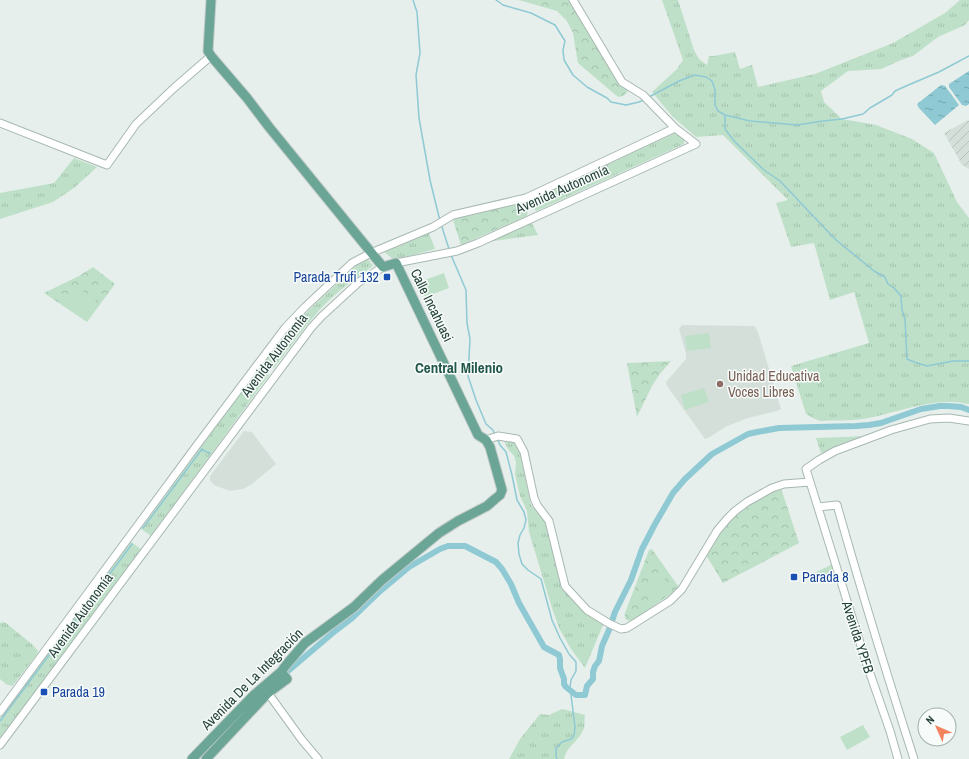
<svg xmlns="http://www.w3.org/2000/svg" width="969" height="759" font-family="'Archivo Narrow',sans-serif">
<style>
.built{fill:#d4dfda}
.industrial{fill:url(#industrial-furrows)}
.grass{fill:url(#grass-tufts)}
.park{fill:url(#park-crowns)}
.garden{fill:#bfe0c8}
.water{fill:url(#water-ripples)}
.lines{fill:none;stroke-linecap:round;stroke-linejoin:round}
.stream{stroke:#8ec9d4;stroke-width:1.5}
.canal{stroke:#8ec9d4;stroke-width:6}
.minor-casing{stroke:#a8b8b2;stroke-width:9}
.major-casing{stroke:#c2cac8;stroke-width:11}
.minor{stroke:#fff;stroke-width:7}
.major{stroke:#6aa596;stroke-width:9}
.transit-dot{fill:#1a4fb4;stroke:#f7fbf9;stroke-width:1.5}
.education-dot{fill:#8d6e63;stroke:#f7fbf9;stroke-width:1.5}
.labels{text-anchor:middle;dominant-baseline:central;stroke-width:3;stroke-linejoin:round;paint-order:stroke}
.street-label{font-size:14px;fill:#24423a;stroke:#f7fbf9}
.transit-label{font-size:14px;fill:#164399;stroke:#f7fbf9;text-anchor:start}
.education-label{font-size:14px;fill:#785e54;stroke:#f7fbf9;text-anchor:start}
.neighbourhood-label{font-size:15px;font-weight:bold;fill:#1f5548;stroke:#f7fbf9}
</style>
<defs>
<pattern id="industrial-furrows" width="10" height="10" patternUnits="userSpaceOnUse"><rect width="10" height="10" fill="#d4dfda"/><path d="M-1 1l2-2M0 10L10 0M9 11l2-2" fill="none" stroke="#b6c1bc"/></pattern>
<pattern id="grass-tufts" width="24" height="20" patternUnits="userSpaceOnUse"><rect width="24" height="20" fill="#bfe0c8"/><path d="M3 7l-1-3M5 7V3M7 7l1-3M15 17l-1-3M17 17v-4M19 17l1-3" fill="none" stroke="#a4c1ad"/></pattern>
<pattern id="park-crowns" width="20" height="18" patternUnits="userSpaceOnUse"><rect width="20" height="18" fill="#bfe0c8"/><path d="M2 6a3 3 0 1 1 6 0M12 15a3 3 0 1 1 6 0" fill="none" stroke="#a4c1ad"/></pattern>
<pattern id="water-ripples" width="26" height="14" patternUnits="userSpaceOnUse"><rect width="26" height="14" fill="#8ec9d4"/><path d="M2 4q2-2 4 0t4 0M15 11q2-2 4 0t4 0" fill="none" stroke="#74a5ad"/></pattern>
</defs>
<rect width="100%" height="100%" fill="#e6efeb"/>
<path class="built" d="M682,325l72,1 2,2 2,4 23,77 -4,2 -29,7 -21,8 -19,12 -3,1 -38,-53 -1,-4 20,-23v-5l-7,-25z
M244,431l8,1 24,32 -24,20 -9,5 -13,2 -16,-6 -4,-5v-4z"/>
<path class="industrial" d="M968,120l1,1v48l-7,-4 -18,-32z"/>
<path class="grass" d="M662,0h16l16,50 5,9 8,6 2,-9h5l21,-4 5,17 12,-4 6,22 57,-13 78,-31 52,-30 15,-13h9v20l-4,5 -27,12 -25,19 -12,4 -20,9 -33,2 -27,20 3,11 18,17 34,6 36,14 22,14 23,49 12,16v186c-36,-8 -71,9 -106,15 -14,2 -29,1 -43,2l-7,-3 -7,-4 -15,-48 78,-23 -15,-51 -24,8 -16,-57 -23,4 -15,-44 12,-3 -65,-65 -27,2 -23,-20 -21,-25 25,-23 6,-9z
M677,132l7,5v7l-148,67 -6,-11z
M74,158l23,9 -23,21 -21,14 -53,17v-26l54,-10z
M532,223l6,12 -51,7z
M429,233l6,16 -26,7 -16,3 -9,-7z
M368,259l5,7c-20,14 -41,29 -57,48 -15,17 -28,36 -42,54l-10,-7 24,-31 69,-65z
M259,368l10,7 -118,161 -10,-7z
M871,436l-50,17 -5,-15z
M504,441l9,1 4,3 3,8 11,52 14,17 17,66 22,24 19,13 -18,43 -14,-19 -12,-21 -7,-20 -23,-76 -2,-21 -7,-15 -5,-22 1,-12 -2,-6 -6,-7z
M131,542l10,7 -141,190v-21z
M833,564l6,15 -29,-4z
M3,622l3,1 27,22 5,6 -1,3 -23,30 -2,2 -6,-2 -6,-5v-56z
M562,709l23,6c-1,4 0,10 -1,13 -5,14 -17,17 -20,31h-55l11,-20 20,-25 9,1z"/>
<path class="park" d="M519,0h50l50,82 9,9 -5,5 -5,1 -40,-34 -5,-30 -6,-12 -10,-10z
M524,203l4,8 -1,5 -66,29 -8,-25 32,-10z
M93,267l22,17 -28,38 -43,-29 35,-17z
M671,361l-12,14 -7,11 -15,31 -10,-54z
M781,488l18,55 -76,40 -17,-28c7,-12 15,-26 25,-36 13,-14 31,-26 50,-31z
M652,549l26,37v3l-46,32c-6,0 -8,-2 -7,-8l24,-63z"/>
<path class="garden" d="M444,273l5,15 -24,9 -6,-15z
M75,286l21,14 -13,18 -21,-14z
M709,333l2,15 -24,3 -2,-15z
M704,388l5,14 -24,8 -4,-15z
M660,573l10,13 -20,15 -10,-13z
M863,725l7,12 -23,13 -7,-13z"/>
<path class="water" d="M969,71v33l-3,2 -4,-1 -13,-18v-3z
M941,85l4,1 14,19 -24,20 -16,-17 -2,-4z"/>
<g class="lines">
<path class="stream" d="M413,0l4,12 3,41 -4,22 3,43 11,62 10,41
M496,0l7,5 28,8 24,12 10,16 -2,9 1,10 9,15 14,12 20,11 4,4 15,3 13,-3 5,-2
M649,97l30,-16 16,-6 11,2 6,4 3,9v15l3,6 7,4 25,6 47,4 26,-4 19,-2 21,-5 7,-6 22,-13 3,-4 11,-5 33,-14 30,-16
M725,116v13l10,13 29,28 16,11 55,58 39,32 11,6 3,7 6,4 7,8 1,14 3,9 2,40 7,3 13,4 26,-5h16
M441,224l8,25
M451,255l15,35 1,33 3,16 -2,37 8,24 10,24 7,6 2,5
M497,438l3,7 6,7 6,23 5,25 7,12 2,8 -2,8 -4,7 -2,8 1,11 3,10 6,6 13,9 11,41 8,18 9,16 7,8v9l-5,9 -1,7 5,40 -1,9 -3,3 -9,3 -6,6v8l1,3
M143,528l59,-79 4,3 4,1
M0,721l132,-177"/>
<path class="canal" d="M281,677l54,-46 17,-13 26,-25 31,-26 31,-18 8,-3h17l31,16 6,7 9,15 8,19 25,44 15,8 1,4v9l4,11v5l2,3 10,8h9l2,-9 6,-7v-7l2,-6 4,-5 3,-15 7,-16 6,-18 16,-32 11,-31 13,-25 18,-31 12,-14 27,-25 36,-20 9,-2 22,-4 77,-2 13,-1 12,-2 40,-14 19,-3h8l13,1 8,3"/>
<g class="minor-casing">
<path id="minor" d="M0,123l107,42 29,-41 38,-36 37,-32
M396,263l61,-12 21,-8 218,-99 -21,-16 -32,-33 -21,-13 -49,-82
M486,440l12,-4 19,3 7,13 10,46 3,7 12,16 16,65 22,24 23,14 11,5 6,-1 43,-27 12,-12 35,-58 10,-12 8,-8 12,-9 25,-14 12,-4 26,-2
M818,507l19,-2c24,85 50,170 77,254
M268,693l34,47 16,19
M0,712l197,-267 88,-117 20,-21 47,-44 19,-10 62,-26 20,-12 73,-17 149,-70
M0,745l311,-417 10,-11 38,-35 24,-15
M898,759l-8,-28 -24,-69 -60,-193 13,-9 16,-9 56,-21 39,-11 19,-1 20,3"/>
</g>
<g class="major-casing">
<path id="major" d="M192,759l62,-64 27,-23 5,-7 19,-22 49,-36 28,-27 57,-47 19,-12 29,-15 8,-7 5,-4 2,-5 -12,-43 -4,-7 -8,-5 -82,-172 -13,4 -114,-140 -22,-29 -36,-42 -3,-5 3,-51
M206,759l62,-66 19,-14 -6,-7"/>
</g>
<use href="#minor" class="minor"/>
<use href="#major" class="major"/>
</g>
<g class="transit-dot">
<rect x="383" y="273" width="8" height="8" rx="2"/>
<rect x="790" y="573" width="8" height="8" rx="2"/>
<rect x="40" y="688" width="8" height="8" rx="2"/>
</g>
<circle class="education-dot" cx="720" cy="384" r="4"/>
<g class="labels">
<g class="street-label">
<text transform="translate(562 189) rotate(-24)">Avenida Autonomía</text>
<text transform="translate(432 305) rotate(64)">Calle Incahuasi</text>
<text transform="translate(274 355) rotate(-53)">Avenida Autonomía</text>
<text transform="translate(80 615) rotate(-54)">Avenida Autonomía</text>
<text transform="translate(858 637) rotate(72)">Avenida YPFB</text>
<text transform="translate(252 679) rotate(-45)">Avenida De La Integración</text>
</g>
<g class="transit-label">
<text x="379" y="277" text-anchor="end">Parada Trufi 132</text>
<text x="802" y="577">Parada 8</text>
<text x="52" y="692">Parada 19</text>
</g>
<g class="education-label">
<text x="728" y="376">Unidad Educativa<tspan x="728" dy="16">Voces Libres</tspan></text>
</g>
<g class="neighbourhood-label">
<text x="459" y="367">Central Milenio</text>
</g>
</g>
<g transform="translate(937 727) rotate(315)"><circle r="19" fill="#f7fbf9" stroke="#a3b1ad"/>
<path d="M0-3L7 15L0 10L-7 15Z" fill="#f4845f"/>
<text y="-6" font-size="11" font-weight="bold" text-anchor="middle" fill="#24423a">N</text>
</g>
</svg>
